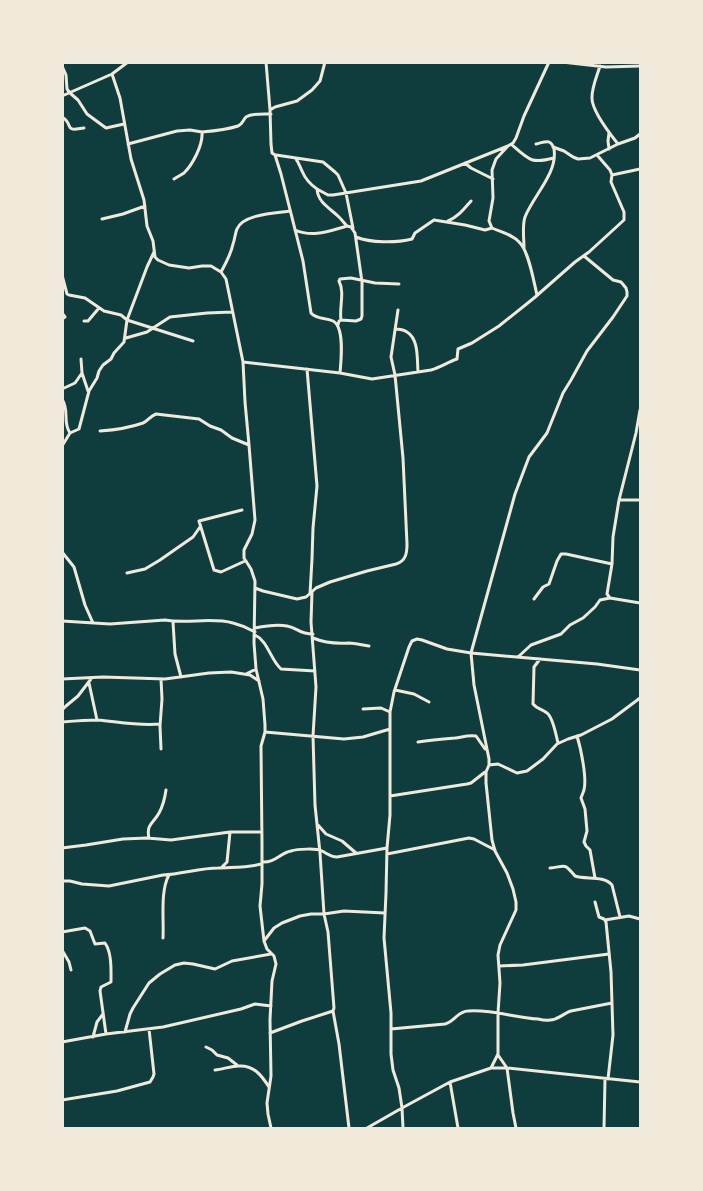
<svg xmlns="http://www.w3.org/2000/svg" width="703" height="1191" font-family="'Open Sans',sans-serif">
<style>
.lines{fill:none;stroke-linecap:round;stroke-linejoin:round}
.minor{stroke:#f1e9da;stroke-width:3}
</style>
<rect width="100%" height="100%" fill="#0f3d3e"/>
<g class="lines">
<path class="minor" d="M266,62l4,48 1,34 1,9 3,2 6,19 22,87 8,52c6,7 14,4 22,8 12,6 8,40 7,52
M562,62l44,5 34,-1
M62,66l4,9 1,14 3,4 8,7 9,14 19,14 18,-4
M600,66c-3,10 -8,21 -8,31 -1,13 18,37 26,47
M112,74l8,24 11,61 13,41 3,26 6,15 2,16 3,3 11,5 20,3 13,-2h9l10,6 5,7 17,83 2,40 4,43 6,75 -3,14 -8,16v8l7,11 4,12 -1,62 2,26 7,30 2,26v7l-4,14 1,98v40l-2,22 4,35 3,8 7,7 2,8 -4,17 -2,39 1,56 -4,27 1,11 3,14
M62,96l50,-22 16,-12
M270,110l5,-3 22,-6 15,-11 8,-9 5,-19
M62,117c13,8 0,15 22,11
M609,133l-1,8 1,8
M128,144l49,-13 13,-1 12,2
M511,144c18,16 20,20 43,14
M553,147l11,4 9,6 5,2 12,-1 28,-14 17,-6 5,-4
M276,155l47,7 12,10 3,3 8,18 7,35
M296,159c3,4 4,8 6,12 3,7 9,14 15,18 1,14 13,19 22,28 3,3 5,6 8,9
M465,163l6,5 22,11
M612,175l28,-6
M174,179c3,-2 7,-4 10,-6 9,-9 19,-28 18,-41 12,-1 24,-2 36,-6 5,-2 5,-6 8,-9 6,-4 18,-3 25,-3
M317,189l11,6h5l88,-14 87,-35 5,-3 3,-5 8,-22 25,-54
M102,219l21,-5 22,-8
M448,221c10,-4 16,-12 23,-20
M492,228l-3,-7 4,-23 -1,-28 4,-11 11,-12
M295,230c18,8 34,1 52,-4l4,1 4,6 7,49v34l-1,3 -5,2 -15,-1 -2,1 -1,4
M356,237c15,6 40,6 56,2l3,-6 19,-13 31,5 20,5 7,-2c9,4 22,7 28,15 9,9 14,40 17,52
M524,248c0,-10 -2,-22 1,-31 8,-21 33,-44 29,-68 -3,-11 -9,-7 -18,-5
M221,272c5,-9 10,-18 12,-28 2,-5 2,-11 4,-15 6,-15 39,-16 53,-18
M62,275l5,19 2,1 16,3 19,13 17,4 6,5 66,21
M62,313l3,4 -3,2
M341,320c-2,-13 4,-27 -2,-39l1,-2 11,-1 24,5 24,1
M84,321h4l11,-13
M395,329c4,0 9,1 12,3 12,7 10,28 11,40
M126,338l21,-6 23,-15 37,-4 25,-1
M81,359l1,14 6,18
M243,362l97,11 32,6 59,-9c10,-3 17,-8 26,-11l1,-10 14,-6 27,-17 35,-28 41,-36 14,-10 35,-32v-8l-13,-30 1,-7 -2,-5 -13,-15
M307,369l10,117 -4,42 -1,31 -2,35
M62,389l13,-6 7,-10
M62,399c8,13 0,22 8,34
M640,410l-4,23 -17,67 -6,37 -1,27 -5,30 3,4 30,5
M100,431c14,-1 29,-3 43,-8 5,-2 7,-7 13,-9l43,5 11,7 11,4 11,8 17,7
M62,446l8,-13 9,-4 10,-38 8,-13 2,-7 4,-6 8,-6 3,-6 10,-11 3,-22 20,-53 7,-15
M619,500h21
M242,510l-43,11 15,49 7,2 24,-11
M62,552l12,15 11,38 8,18
M127,573l18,-4 15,-9 33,-23 7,-10
M255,588l8,3 34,8 9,-2 10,-9 14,-6 37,-11 29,-7c10,-3 11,-11 11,-20l-4,-86 -8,-83 -4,-18 7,-47
M534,599l9,-12 6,-3 8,-23 4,-7h5l46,10
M62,621l48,3 55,-4c22,4 47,-3 68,3 8,2 15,5 22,9
M173,622l2,32 6,23
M255,628c10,-2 21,-4 32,-2 11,2 12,8 26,8
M255,635c13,6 15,24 26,34l34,2
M313,638c12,5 23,6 36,5 6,0 13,2 20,3
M518,657l13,-12 30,-11 9,-9 13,-7 12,-11 5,-7 10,-2
M540,659l-6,8 -1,37c4,5 9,5 14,9 6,4 9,22 11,30
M246,674l10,-5
M62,679l41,-2 62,2 44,-6 22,-1 19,3 9,6
M89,683l8,37
M395,690l19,4 15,8
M363,709l18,-1 9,4
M62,710l4,-4 12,-10 13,-17
M62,722c12,-1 24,-2 36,-2 21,2 41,6 62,4
M265,732l79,7 19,-2 27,-8
M577,736c4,13 10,42 7,54 -1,3 -2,5 -3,8l4,11 2,22 -3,11 2,4 4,4 5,28
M418,742c13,-2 25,-3 37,-4 8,-1 12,-3 21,-2l9,13
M161,749l-1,-23 2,-27 -1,-20
M489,765l9,-1 19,9 10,-2 16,-12 14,-15 11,-5 13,-4 31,-16 28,-21
M390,796l77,-12 4,-1 14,-11
M318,825l8,9 16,7 14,12
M149,838c-3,-14 4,-14 10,-25 4,-7 6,-16 7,-23
M62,848l24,-3 37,-6 24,-1 24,2 59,-8h32
M387,854l82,-16 5,1 21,11
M262,862c13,1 18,-9 29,-11 6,-2 26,-3 31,0 6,3 8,6 15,6l50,-9
M222,867l5,-5 3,-30
M550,868c17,-2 14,-5 25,8 11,4 28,-1 37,9l8,32
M62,881h8l12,3 27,2 54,-11c19,-1 37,-7 55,-7 15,-1 29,0 43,-4
M595,902l4,15 5,2 2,3 5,50 2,63 -5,44
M605,920l24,-4 11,3
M62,932l23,-4 5,3 5,13 10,-1c7,10 6,27 6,39l-10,5 -1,4 6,43
M163,938c1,-19 -3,-47 6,-63
M264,941l10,-13 8,-5 18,-7 11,-2h13l20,-3 41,2
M62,950l7,12 2,8
M499,966l24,-1 86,-11
M333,1011l6,33 10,84
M391,1029l54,-5c10,-3 13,-13 23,-13 24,-2 47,7 70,8 4,1 8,2 12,1 8,0 14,-7 21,-9l41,-8
M125,1032l5,-18 3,-6 16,-25 11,-9 15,-9 9,-2 9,1 22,5 17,-8 39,-7
M270,1033l32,-12 31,-10 1,-3 -6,-76 -4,-18 -4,-61 -5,-48 -2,-69 3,-49 -5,-65 1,-30
M93,1037l4,-15 6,-8
M62,1042l44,-8 57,-7 78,-18 14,-5 16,2
M206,1047l6,3 5,5 11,3 9,7
M498,1055l9,13 6,45 3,15
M491,1068l7,-14v-41l2,-30 -2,-28 2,-10 16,-35v-8l-3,-13 -6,-16 -12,-22 -3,-11 -6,-57v-11l3,-7v-6l-15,-74 -3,-32 44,-159 14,-37 18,-24 16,-40 8,-13 16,-29 26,-34 14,-21v-4l-1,-4 -5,-6 -8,-2 -29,-24
M215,1070c8,-1 17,-4 24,-4 15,-1 23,10 30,21
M450,1082l8,46
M62,1100l55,-9 33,-9 3,-5 1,-3 -5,-45
M367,1128l35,-20 48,-26 41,-14h16l133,14
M403,1128l-1,-20 -3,-20 -6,-18 -2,-16v-41l-7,-75 2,-45 1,-45 3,-33v-103l4,-20 15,-45 3,-6 5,-2 5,1 25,9 24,4 126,11 43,6
M604,1128l1,-49"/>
</g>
<rect width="703" height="1191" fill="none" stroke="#f1e9da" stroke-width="128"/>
</svg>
